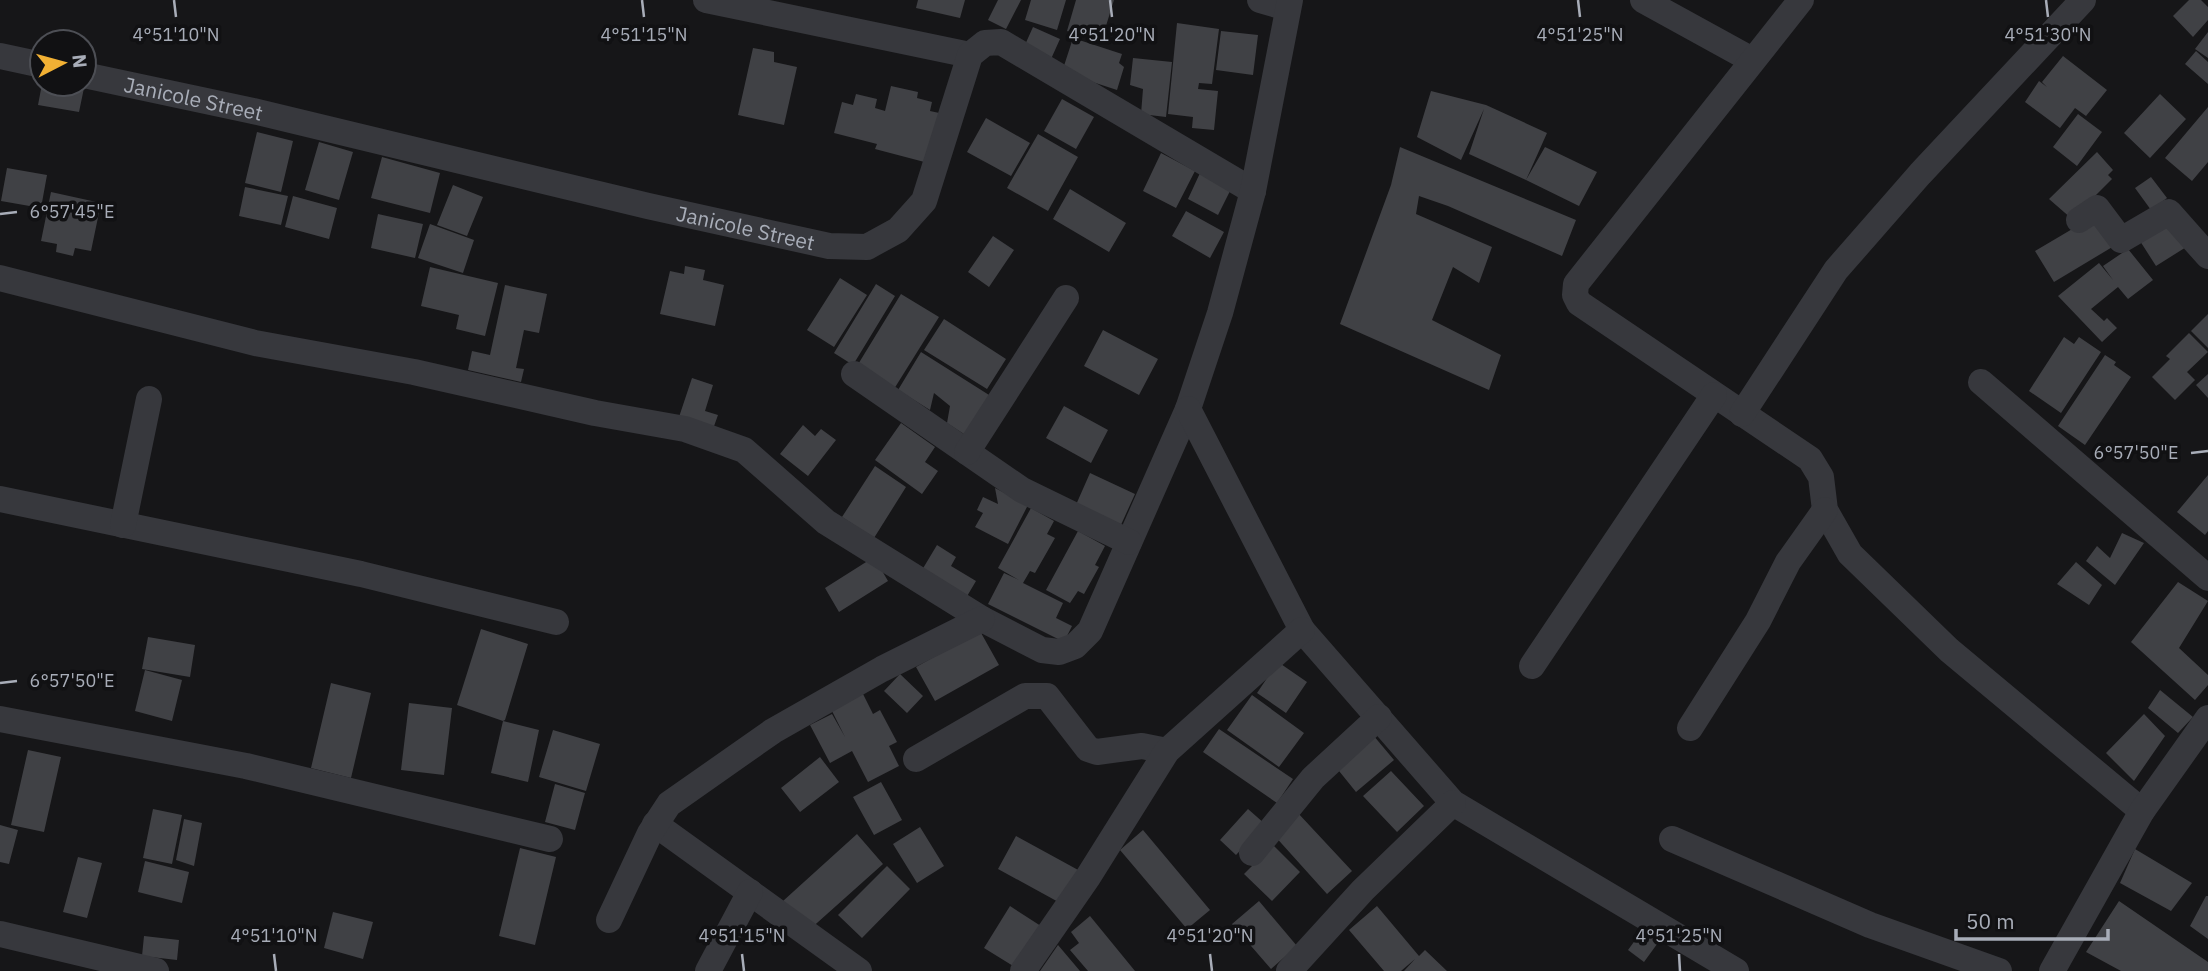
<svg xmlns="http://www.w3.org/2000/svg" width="2208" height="971" font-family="'IBM Plex Sans',sans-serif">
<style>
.building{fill:#404145}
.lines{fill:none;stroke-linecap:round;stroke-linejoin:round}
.minor{stroke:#37383d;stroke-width:26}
.ticks{fill:none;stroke:#a8adb8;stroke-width:2.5}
.labels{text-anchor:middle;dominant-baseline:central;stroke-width:7;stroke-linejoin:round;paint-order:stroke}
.street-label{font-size:21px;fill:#a8adb8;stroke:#111113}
.ticks-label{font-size:18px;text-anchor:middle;fill:#a8adb8;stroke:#111113;stroke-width:7;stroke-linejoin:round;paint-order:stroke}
</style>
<rect width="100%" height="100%" fill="#161618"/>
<path class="building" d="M918,0h47l-5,18 -44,-10z
M998,0h23l-15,29 -18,-9z
M1031,0h35l-9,30 -32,-10z
M1076,0h38l-13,42 -34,-11z
M2189,0h12l7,7v13l-15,17 -20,-21z
M1177,23l42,6 -7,55 -13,-1 -1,6 20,2 -4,39 -22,-2 1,-11 -25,-3z
M1033,27l27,12 -9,20 -27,-12z
M1221,31l37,4 -5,40 -37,-5z
M2208,32v26l-13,-9z
M1073,38l49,16 -3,9 5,4 -7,23 -55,-18z
M753,48l21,4v10l23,5 -13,58 -46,-10z
M2196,51l12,11v22l-23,-20z
M2063,56l44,34 -21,26 -11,-8 -15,20 -35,-26 14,-21 8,6 -5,-5z
M1133,58l39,4 -6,55 -25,-3 2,-25 -13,-4z
M42,84h24l18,4 -5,24 -41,-7z
M891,86l27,6 -1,6 15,4 -2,9 14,3 -12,50 -57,-15 2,-5 -43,-11 8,-31 11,3 3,-11 21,5 -2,9 10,3z
M1431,91l55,14 61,28 -21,47 -57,-26 15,-45 -23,51 -44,-23z
M2160,94l26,25 -36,39 -26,-25z
M1062,99l32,18 -18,32 -32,-18z
M2208,107v55l-16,19 -27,-23z
M2078,114l24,18 -25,34 -24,-19z
M986,118l44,25 -19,33 -44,-24z
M257,132l36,9 -12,51 -36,-9z
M1038,134l40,23 -30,54 -41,-23z
M319,142l34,10 -14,48 -34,-10z
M1400,147l176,73 -14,36 -114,-50 -29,-10 -3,18 76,33 -13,36 -26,-16 -21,53 69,35 -12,35 -149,-66 51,-139z
M1545,147l52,25 -18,34 -53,-26z
M2097,152l16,18 -5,5 4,4 -40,40 -23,-20z
M1161,153l34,18 -19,37 -33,-17z
M382,157l58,16 -10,40 -59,-15z
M7,168l40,7 -6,33 -40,-7z
M1200,173l31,16 -13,26 -30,-16z
M2151,177l16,21 -16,12 -16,-22z
M453,185l30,12 -16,39 -30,-11z
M245,187l43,9 -7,29 -42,-9z
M1070,189l56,34 -17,29 -56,-33z
M51,192l50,11 -10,48 -16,-3 -2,8 -17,-4 1,-8 -16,-3z
M293,196l44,12 -8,31 -44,-12z
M1186,211l38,21 -14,26 -38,-22z
M378,214l45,10 -8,34 -44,-10z
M2096,215l18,31 -60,36 -19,-31z
M2175,219l16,25 -35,22 -16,-25z
M430,224l44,16 -11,33 -45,-15z
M993,236l21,14 -25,37 -21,-15z
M2128,249l25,31 -25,19 -10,-12 -27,22 13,12 3,-3 10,10 -15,14 -44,-46 41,-33 14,17 -10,-14z
M685,266l20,4 -2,10 21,5 -9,41 -55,-12 10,-43 14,3z
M430,267l68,16 -13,53 -29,-7 3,-14 -38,-9z
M840,278l27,17 -33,52 -27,-17z
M876,284l19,12 -42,69 -19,-12z
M505,285l42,9 -8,39 -15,-3 -8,38 8,1 -3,13 -53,-12 4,-19 18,4z
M901,294l38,23 -45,72 -37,-23z
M2208,314v34l-17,-17z
M944,319l62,40 -19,30 -63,-39z
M1103,330l55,29 -19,36 -55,-29z
M2189,333l19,19 -21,20 8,8 -20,20 -23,-23 18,-18 -4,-3z
M2064,337l10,7 5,-7 22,15 -40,61 -32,-22z
M921,352l76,48 -24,40 -26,-17 3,-17 -16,-13 -4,17 -32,-20z
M2105,355l11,7 -2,3 17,12 -46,68 -27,-19z
M2208,374v24l-12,-13z
M692,378l21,7 -8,26 13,4 -5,14 -34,-12z
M1064,406l44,24 -17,33 -45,-25z
M901,423l34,24 -10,15 13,9 -16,23 -47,-34z
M803,425l12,11 6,-7 15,11 -28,36 -28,-22z
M875,466l31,21 -32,51 -32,-21z
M1090,473l45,21 -15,33 -45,-20z
M2208,475v56l-3,4 -28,-23z
M995,488l33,17 -20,39 -33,-17 8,-14 -6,-3 6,-13 15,7z
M1031,508l23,13 -7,13 8,4 -20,35 -5,-2 -7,12 40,20 -7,15 16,8 -8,16 -76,-38 16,-31 15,7 -21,-12z
M1078,531l27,15 -10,19 4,2 -15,27 -6,-3 -8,12 -24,-13z
M2122,533l22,10 -29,42 -29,-24 11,-15 13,12z
M937,545l19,12 -5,9 25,15 -13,22 -44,-28z
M874,557l14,24 -49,31 -14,-24z
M2076,562l26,23 -13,20 -32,-21z
M2178,582l30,19 -29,47 29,27v10l-13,15 -64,-58z
M481,629l47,15 -23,76 -2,1 -46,-16z
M980,631l19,34 -64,36 -19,-34z
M148,637l47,8 -5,32 -48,-8z
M1278,662l29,20 -21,31 -29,-20z
M145,670l37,10 -10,41 -37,-10z
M900,674l23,22 -16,17 -23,-22z
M331,683l40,10 -20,85 -40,-10z
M2160,690l33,27 -15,16 -30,-25z
M862,692l11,22 7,-4 17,32 -8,4 10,20 -31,16 -16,-31 -22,12 -20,-38 22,-11 13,23 -14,-28z
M1252,695l52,38 -25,34 -52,-37z
M409,703l43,5 -8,67 -43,-5z
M2144,714l21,22 -31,45 -28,-28z
M503,721l36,9 -11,52 -37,-9z
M1219,729l74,50 -16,24 -74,-51z
M553,730l47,14 -14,47 -47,-14z
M1373,735l21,25 -38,32 -21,-26z
M28,750l33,7 -17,75 -33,-7z
M820,757l19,25 -39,30 -19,-24z
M1391,771l33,35 -27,26 -34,-36z
M881,782l21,38 -28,15 -21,-38z
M555,784l30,9 -10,37 -30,-8z
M153,809l29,6 -10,49 -29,-6z
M1248,809l17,15 -29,31 -16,-15z
M1297,812l55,59 -25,23 -54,-60z
M184,819l18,4 -8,43 -18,-6z
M0,825l18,5 -9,34 -9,-2z
M920,827l24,39 -27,17 -24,-39z
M1143,830l67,80 -23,19 -67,-79z
M857,834l26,30 -75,67 -25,-30z
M1016,836l64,35 -18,33 -64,-35z
M1273,845l27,27 -28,29 -28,-27z
M520,848l36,9 -21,88 -36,-9z
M2135,849l57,34 -21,28 -51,-28z
M78,857l24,6 -15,55 -24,-6z
M145,861l44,11 -7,31 -44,-11z
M887,866l23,23 -48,49 -24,-23z
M2206,896h2v43l-18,-13z
M1259,901l38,45 -26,23 -39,-45z
M2119,901l89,61v9h-87l-35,-19z
M1010,906l34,22 -26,41 -34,-21z
M1377,906l42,50 6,-6 22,21h-43l11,-12 -14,12h-17l-35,-41z
M333,912l40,10 -10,37 -39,-11z
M1090,916l45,55h-47l-18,-21 9,-7 -8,-11z
M1644,928l16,12 -16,22 -16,-12z
M144,936l35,4 -2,20 -35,-4z
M1058,945l22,26h-40z"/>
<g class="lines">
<g class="minor">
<path d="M706,0l264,55"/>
<path d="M1260,0l28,8"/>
<path d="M1643,0l109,60"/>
<path d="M1801,0l-225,284 -1,11 4,8 231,156 11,18 4,33 25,44 99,96 193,161"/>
<path d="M0,56l42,9"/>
<path id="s1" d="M84,75l169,36 395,95 181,40 38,1 31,-17 26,-29 46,-146 15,-12 16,-1 252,149"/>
<path d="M2079,220l18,-12 24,32 48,-28 39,44"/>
<path d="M0,278l255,65 159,29 181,41 90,16 59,21 82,72 156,97 60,31 17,2 16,-6 15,-15 98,-222 32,-96 33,-122 37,-191"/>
<path d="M854,374l168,116 107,52"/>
<path d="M1981,382l227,196"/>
<path d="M1188,409l114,221 151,173 283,168"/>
<path d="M1742,414l94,-144 84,-96 163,-174"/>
<path d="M967,452l99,-154"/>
<path d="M0,499l361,75 195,48"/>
<path d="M123,525l26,-126"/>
<path d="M1532,666l182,-271"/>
<path d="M0,719l246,47 304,73"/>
<path d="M1690,728l68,-107 30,-59 37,-52"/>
<path d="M916,759l109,-63h22l41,53 9,3 45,-6 25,5"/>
<path d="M655,824l204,147"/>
<path d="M1672,839l198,86 129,46"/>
<path d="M1252,853l61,-75 66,-61"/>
<path d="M609,920l41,-87 19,-29 104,-73 109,-62 100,-50"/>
<path d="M0,934l156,37"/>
<path d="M708,971l42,-79"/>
<path d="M1023,971l65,-94 79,-126 135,-121"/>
<path d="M1289,971l74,-81 90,-87"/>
<path d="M2052,971l90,-160 66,-93"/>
</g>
</g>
<path class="ticks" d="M174,0l2,17M642,0l2,17M1110,0l2,17M1578,0l2,17M2046,0l2,17M0,214l17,-2M2191,453l17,-2M0,683l17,-2M274,954l2,17M742,954l2,17M1210,954l2,17M1679,954l1,17"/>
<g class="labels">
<g class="street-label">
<text stroke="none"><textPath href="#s1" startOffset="112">Janicole Street</textPath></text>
<text stroke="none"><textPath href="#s1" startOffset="679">Janicole Street</textPath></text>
</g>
</g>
<g class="ticks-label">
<text x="176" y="41">4°51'10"N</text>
<text x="644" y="41">4°51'15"N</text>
<text x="1112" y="41">4°51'20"N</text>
<text x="1580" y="41">4°51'25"N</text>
<text x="2048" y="41">4°51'30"N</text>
<text x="72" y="218">6°57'45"E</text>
<text x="2136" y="459">6°57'50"E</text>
<text x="72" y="687">6°57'50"E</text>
<text x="274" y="942">4°51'10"N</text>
<text x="742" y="942">4°51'15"N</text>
<text x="1210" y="942">4°51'20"N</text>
<text x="1679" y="942">4°51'25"N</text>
</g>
<g transform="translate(63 63) rotate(84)"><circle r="33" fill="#111113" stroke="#4d4f55" stroke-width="2"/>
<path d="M0-5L12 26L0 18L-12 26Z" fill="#f2b134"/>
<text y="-10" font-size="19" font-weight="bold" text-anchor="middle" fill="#a8adb8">N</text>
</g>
<path d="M1956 929v10h152v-10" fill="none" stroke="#a8adb8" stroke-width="3.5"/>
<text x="1966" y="929" font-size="21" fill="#a8adb8" stroke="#111113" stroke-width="5" paint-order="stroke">50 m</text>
</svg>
